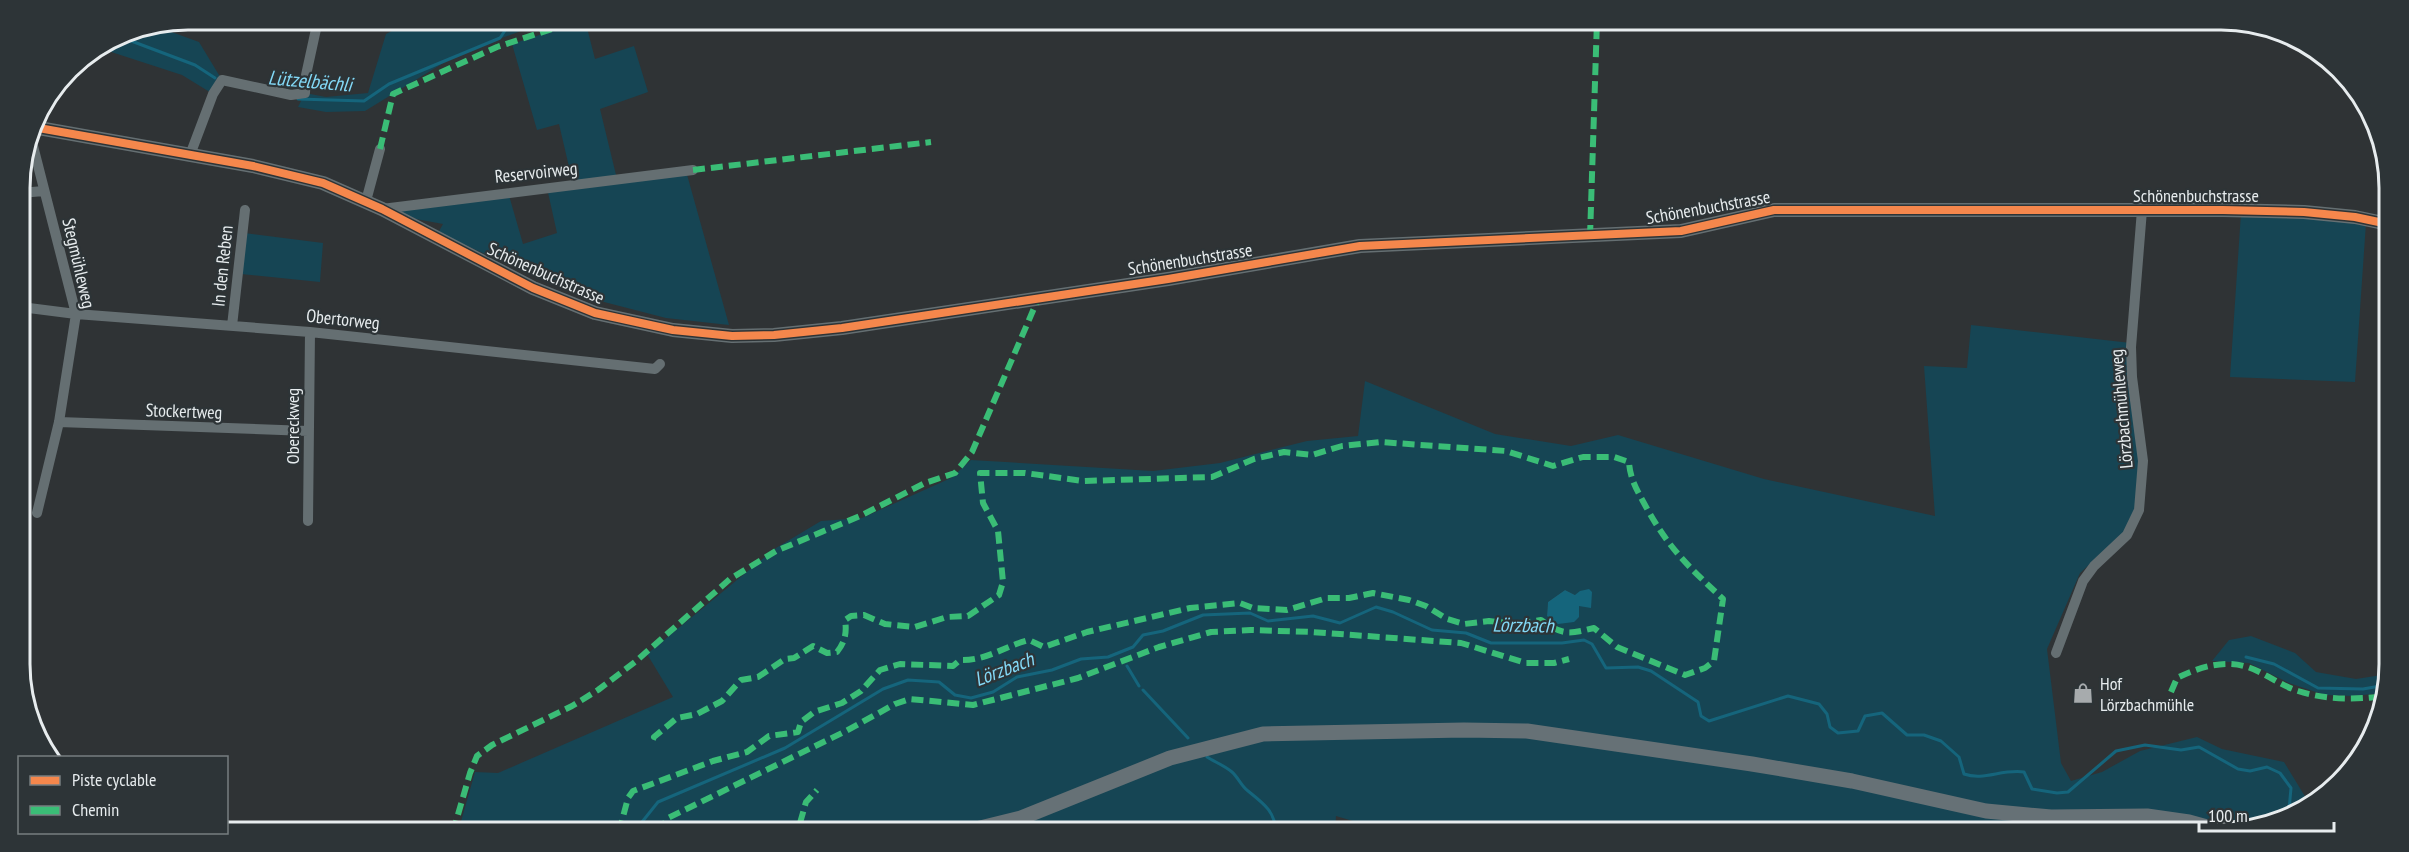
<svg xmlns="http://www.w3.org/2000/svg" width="2409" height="852" font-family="'PT Sans Narrow',sans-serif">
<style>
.green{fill:#164554;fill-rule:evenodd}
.water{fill:#15657c}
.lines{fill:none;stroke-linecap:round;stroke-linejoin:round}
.stream{stroke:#15657c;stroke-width:3}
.minor{stroke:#656f72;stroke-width:10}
.tertiary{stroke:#656f72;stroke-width:14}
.secondary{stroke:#667176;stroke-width:15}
.quiet{stroke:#3abd76;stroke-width:6;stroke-dasharray:12 6;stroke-linecap:butt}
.cycleway-casing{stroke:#2d3437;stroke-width:11}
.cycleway{stroke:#f5874c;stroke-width:8}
.labels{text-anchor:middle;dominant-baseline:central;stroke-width:4.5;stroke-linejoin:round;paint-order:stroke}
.street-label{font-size:18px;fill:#e7ecee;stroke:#2d3437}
.poi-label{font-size:18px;fill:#e7ecee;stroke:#2d3437;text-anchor:start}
.water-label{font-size:20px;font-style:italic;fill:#83d9f7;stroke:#2d3437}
.rim{fill:none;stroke:#e7ecee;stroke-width:3}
</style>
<rect width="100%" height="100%" fill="#2f3335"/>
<path class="green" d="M412,20h139l-93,34 -93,57 -39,1 -28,-5 7,-14 21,4 42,-4 18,-59z
M585,20l10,39 39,-13 14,46 -48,17 17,70 69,-8 43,154 -63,-7 -89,-23 -139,-62 5,-9 -27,-5 -19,-8 111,-19 15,52 34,-11 -10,-45 26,-4 -14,-60 -22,6 -25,-86z
M155,26l44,16 23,38 -9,14 -31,-19 -83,-27 25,-16z
M2241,213l125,10 -11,159 -125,-5z
M244,233l79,10 -3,39 -79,-8z
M1971,325l160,18 11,130 -9,52 -53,48 -33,76 14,114 10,18 31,-9 38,-21 57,-14 25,12 62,13 25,41 -78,29h-841l-54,-16 -1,16h-877l17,-60 23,1 175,-76 -26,-43 129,-106 45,-27 41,-3 89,-40 20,-18 182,11 67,-8 87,-22 51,-5 7,-55 130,53 76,12 47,-11 146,44 171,37 -11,-150 43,2zM1565,590l10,5 7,10 -3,1v11l-32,-1 1,-14z
M2251,636l44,17 21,19 40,7 32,-5 -3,19 -34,3 -26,-1 -36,-12 -40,-20 -37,-2 17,-21z"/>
<path class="water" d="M1589,589l3,3 -1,16 -12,-2v11l-5,5 -16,2 -11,-8 1,-14 17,-12 10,5 5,-4z"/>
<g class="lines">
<path class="stream" d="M118,36l77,29 20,13
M298,99l66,2 25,-17 111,-46 12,-18
M2246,657l28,7 44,24 45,1 23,-4
M1127,666l12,20
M1143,690l45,48
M1207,757c8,5 18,9 25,15 6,5 9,14 16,19 15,12 27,20 28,41
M634,832l24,-30 127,-54 98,-59 25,-9 31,2 16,13 16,3 22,-6 24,-15 35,-7 29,-11 27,-2 25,-10 10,-12 20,-4 40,-16 47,-2 18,8 45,-5 27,7 36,-16 17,5 39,18 34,3 25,10h71l22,-3 8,4 14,24 32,-1 13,4 47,31 3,14 8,5 79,-25 31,8 8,10 3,13 8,6 20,-2 7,-15 17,-3 25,22h17l17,6 18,16 5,17c20,7 37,-5 60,-2l8,17 25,4 11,-1 48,-41 29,-6 36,5 18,-3 39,22 12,2 17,-4 13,6 11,15 -2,22"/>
<path class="minor" d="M34,128l-2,14 44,172 -17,108 -22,91
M2378,150h3
M190,155l23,-61 9,-14 69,15 14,-2 1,-18 12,-55
M20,193l24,-2
M366,201l14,-52
M382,209l311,-39
M21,307l55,7 234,18 345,37 5,-5
M232,326l13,-116
M59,422l249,9
M308,521l2,-189
M2056,653l27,-72 11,-15 33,-31 12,-25 4,-49 -11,-84 -1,-30 11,-137"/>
<path class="tertiary" d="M33,127l220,39 70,17 59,26 151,79 62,25 78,17 59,6 42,-1 68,-7 326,-49 192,-33 321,-15 93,-21h449l81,2 51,5 33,7"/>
<path class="secondary" d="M964,832l57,-14 149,-60 93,-24 201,-4 63,1 225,33 100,17 134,30 65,6 96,-1 42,6 36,10"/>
<path class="quiet" d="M39,129l24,-49
M380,149l13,-55 104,-47 82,-27
M693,170l238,-28
M1590,237l7,-217
M2171,692l6,-14c20,-10 44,-18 67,-12 19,5 35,19 54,25 29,9 56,9 86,5
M800,823l6,-21 11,-12
M453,832l17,-59 7,-17 15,-11 80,-39 26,-16 37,-28 95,-83 46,-28 84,-35 65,-33 30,-10 17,-21 66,-153
M619,832l9,-34 5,-7 80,-30 34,-9 22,-16 29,-4 3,-10 13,-10 28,-9 19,-12 19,-21 20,-6 53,2 7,-6c26,1 45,-14 69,-20l15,7 43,-15 103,-24 50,-5 13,5 34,2 40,-12h22l24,-5 36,7 17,6 21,13 17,5 25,-3 29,3 23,-4c22,16 28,14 53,8l23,19 68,28 20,-7 9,-7 9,-62c-35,-33 -54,-50 -78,-94 -8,-15 -15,-26 -16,-43l-15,-5h-31l-30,9 -47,-15 -126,-9 -38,4 -30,9 -28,-3 -30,7 -42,18 -129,4 -58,-8h-45l3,30 15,28 5,51 -4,13 -31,21 -21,1 -32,10 -30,-3 -21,-9 -13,1 -6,4c2,13 0,22 -8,32l-10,1 -14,-7 -19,12 -9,1 -27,18 -17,3 -19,21 -25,13 -20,4 -23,19 3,1
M659,832l9,-14 178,-87 49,-27 15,-5 63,6 105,-27 81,-31 52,-15 40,-2 61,2 149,11 65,20h28l15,-4"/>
<g class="cycleway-casing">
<path id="cycleway" d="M33,127l220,39 70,17 59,26 151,79 62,25 78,17 59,6 42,-1 68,-7 326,-49 192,-33 321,-15 93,-21h449l81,2 51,5 33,7"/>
</g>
<use href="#cycleway" class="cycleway"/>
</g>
<defs>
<g id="shop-bare" transform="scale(1.62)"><path d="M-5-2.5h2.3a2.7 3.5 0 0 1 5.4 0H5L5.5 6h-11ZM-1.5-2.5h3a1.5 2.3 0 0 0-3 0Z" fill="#a7abad" stroke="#2d3437" stroke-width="2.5" paint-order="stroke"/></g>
</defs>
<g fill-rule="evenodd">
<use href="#shop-bare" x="2083" y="693"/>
</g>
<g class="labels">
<g class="street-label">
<text transform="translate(536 172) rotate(-6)">Reservoirweg</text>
<text x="2196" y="195">Schönenbuchstrasse</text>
<text transform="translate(1708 207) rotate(-10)">Schönenbuchstrasse</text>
<text transform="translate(1190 259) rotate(-9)">Schönenbuchstrasse</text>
<text transform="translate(79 263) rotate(77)">Stegmühleweg</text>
<text transform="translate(222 266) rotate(-84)">In den Reben</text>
<text transform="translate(546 273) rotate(24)">Schönenbuchstrasse</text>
<text transform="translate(343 319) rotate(6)">Obertorweg</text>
<text transform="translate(2121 409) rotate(-95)">Lörzbachmühleweg</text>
<text transform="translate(184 411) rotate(2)">Stockertweg</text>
<text transform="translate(292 426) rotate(-90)">Obereckweg</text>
</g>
<g class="poi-label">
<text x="2100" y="683">Hof<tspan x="2100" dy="21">Lörzbachmühle</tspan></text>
</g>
<g class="water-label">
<text transform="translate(310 81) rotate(5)">Lützelbächli</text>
<text transform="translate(1523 625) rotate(1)">Lörzbach</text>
<text transform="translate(1004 669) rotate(-21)">Lörzbach</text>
</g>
</g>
<path d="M0 0H2409V852H0ZM188 30H2221A158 158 0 0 1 2379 188V664A158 158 0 0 1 2221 822H188A158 158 0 0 1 30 664V188A158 158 0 0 1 188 30Z" fill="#2d3437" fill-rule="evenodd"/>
<path class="rim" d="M188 30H2221A158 158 0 0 1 2379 188V664A158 158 0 0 1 2221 822H188A158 158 0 0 1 30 664V188A158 158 0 0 1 188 30Z"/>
<rect x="18" y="756" width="210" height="78" fill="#2d3437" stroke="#777e80" stroke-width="1.5"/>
<rect x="30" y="776" width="30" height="9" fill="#f5874c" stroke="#777e80" stroke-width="1.5"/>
<text x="72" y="786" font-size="18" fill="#e7ecee">Piste cyclable</text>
<rect x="30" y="806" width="30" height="9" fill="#3abd76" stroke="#777e80" stroke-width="1.5"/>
<text x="72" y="816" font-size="18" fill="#e7ecee">Chemin</text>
<path d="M2199 822v9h135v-9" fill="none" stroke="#e7ecee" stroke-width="3"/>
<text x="2208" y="822" font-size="18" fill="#e7ecee" stroke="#2d3437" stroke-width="4.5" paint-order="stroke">100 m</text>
</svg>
